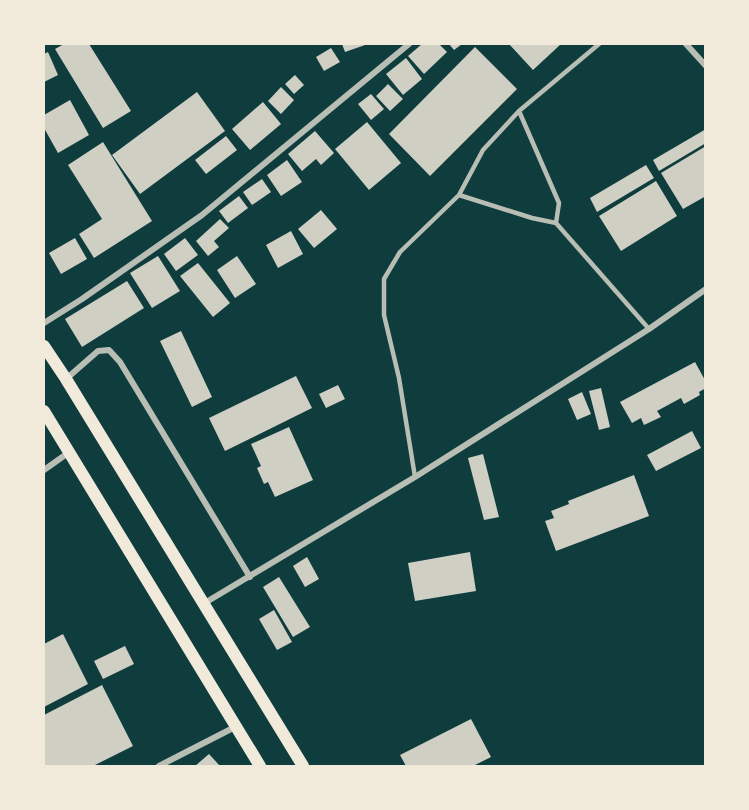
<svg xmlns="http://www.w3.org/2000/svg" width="749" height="810" font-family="'Open Sans',sans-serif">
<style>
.building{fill:#cfcfc3}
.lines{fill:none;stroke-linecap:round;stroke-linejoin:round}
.service{stroke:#b8beb3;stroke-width:4.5}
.minor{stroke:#b8beb3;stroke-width:6}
.secondary{stroke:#f1e9da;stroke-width:12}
</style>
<rect width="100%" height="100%" fill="#0f3d3e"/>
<path class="building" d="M64,44h25l42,67 -28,17 -48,-79z
M342,44h26l-23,8z
M422,44h17l8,8 -23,22 -16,-18z
M449,44h13l-8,6z
M509,44h52l-28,26z
M475,47l42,42 -87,87 -41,-42z
M331,48l9,14 -16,9 -8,-14z
M48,52l10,23 -14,7v-28z
M406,58l16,21 -19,16 -17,-21z
M295,75l9,10 -10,9 -9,-10z
M388,84l15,15 -13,12 -14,-15z
M281,87l13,13 -13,14 -13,-13z
M197,92l28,39 -85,63 -28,-39z
M371,94l13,15 -13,11 -13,-16z
M70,100l19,35 -31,18 -14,-25v-13z
M263,102l18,22 -31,26 -18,-21z
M367,122l34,41 -32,27 -34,-41z
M706,129v14l-47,28 -6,-11z
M315,131l19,22 -13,12 -5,-6 -14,12 -14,-17z
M226,136l11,14 -31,24 -11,-14z
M103,142l49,79 -58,37 -15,-24 23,-15 -34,-54z
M706,146v50l-23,13 -22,-36z
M287,160l15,22 -21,14 -14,-21z
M646,165l8,13 -57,34 -7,-14z
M262,179l9,13 -19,13 -9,-13z
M656,181l21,35 -56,35 -22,-35z
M239,196l9,12 -20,15 -9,-12z
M321,210l16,19 -23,19 -16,-19z
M220,219l9,9 -15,13 5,6 -11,9 -12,-15z
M291,231l12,23 -25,14 -12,-23z
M75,238l12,21 -26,15 -12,-21z
M185,238l13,17 -22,16 -12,-17z
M158,256l22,35 -28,17 -22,-35z
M237,256l19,28 -21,14 -18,-28z
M198,263l32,40 -17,14 -33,-41z
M127,281l17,27 -62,39 -17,-28z
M181,331l31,66 -20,10 -32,-66z
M695,362l11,20v6l-7,4 1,3 -16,9 -3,-6 -24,13 4,6 -17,8 -3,-7 -9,5 -12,-21z
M296,376l16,32 -87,43 -16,-33z
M338,385l7,14 -19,9 -7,-14z
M601,388l9,39 -11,3 -10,-39z
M582,392l9,22 -14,6 -9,-21z
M289,427l24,53 -38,17 -7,-15 -4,2 -7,-16 4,-2 -10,-22z
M692,431l9,17 -45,23 -9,-16z
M483,454l16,63 -15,3 -16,-62z
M634,475l15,41 -93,35 -11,-30 9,-3 -3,-7 18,-7 -1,-3z
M470,552l6,39 -61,10 -7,-38z
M307,557l12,22 -14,8 -12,-21z
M279,577l31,50 -17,10 -30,-50z
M274,610l18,32 -15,8 -18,-31z
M63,634l25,50 -44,23v-63z
M125,646l9,18 -31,15 -9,-18z
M102,685l31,61 -40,20h-49v-51z
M471,719l20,38 -18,9h-67l-6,-11z
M209,754l11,12h-25z"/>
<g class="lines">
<path class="service" d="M519,111l40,92 -3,20
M459,195l73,23 24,5 93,106
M415,477l-16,-99 -15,-63v-36l16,-27 59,-57 24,-45 36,-39 80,-67"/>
<path class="minor" d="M686,44l20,22
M44,323l38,-24 120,-84 207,-171
M66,379l32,-28 11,-1 11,12 130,215
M44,470l24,-17
M203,604l212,-127 234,-148 57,-40
M159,766l76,-39"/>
<path class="secondary" d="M44,346l22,33 237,387
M44,411l216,355"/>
</g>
<rect width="749" height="810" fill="none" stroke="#f1e9da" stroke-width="90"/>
</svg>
